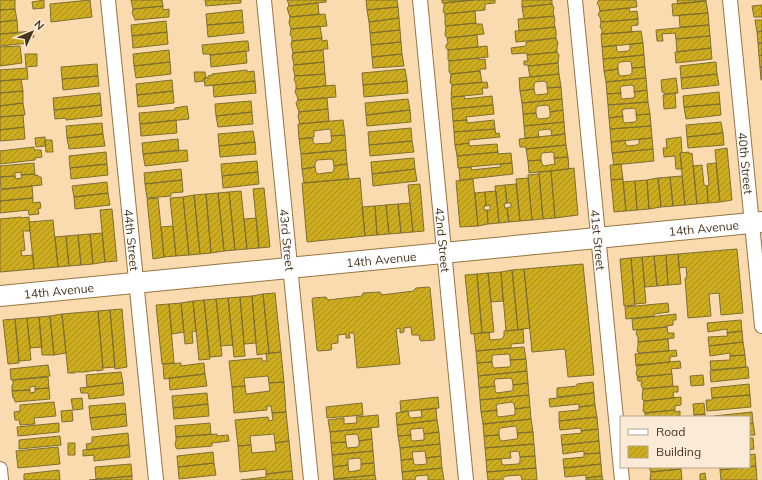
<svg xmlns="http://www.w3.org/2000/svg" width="762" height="480" font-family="Mulish,sans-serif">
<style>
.building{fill:url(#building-hatch);stroke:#7e6e32}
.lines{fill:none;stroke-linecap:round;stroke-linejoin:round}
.street-casing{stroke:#987441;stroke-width:16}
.secondary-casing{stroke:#987441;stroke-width:22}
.street{stroke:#fff;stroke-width:14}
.secondary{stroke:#fff;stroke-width:20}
.labels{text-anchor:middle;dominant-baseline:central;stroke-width:4;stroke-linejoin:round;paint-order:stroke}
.street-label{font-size:12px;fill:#463620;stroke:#fbebd6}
</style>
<defs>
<pattern id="building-hatch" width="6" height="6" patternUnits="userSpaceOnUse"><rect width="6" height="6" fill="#cdad1f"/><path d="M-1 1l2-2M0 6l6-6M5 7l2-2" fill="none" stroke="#a88e1b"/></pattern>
</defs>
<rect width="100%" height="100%" fill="#fadbb0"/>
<path class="building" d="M0,0h15v9l-15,1z
M44,0v8l-11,1 -1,-7z
M90,0l2,17 -41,5 -1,-18z
M131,0h31l1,6 -30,3z
M205,0h36v3l-35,3z
M287,0h39v2l-37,4 -1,-4z
M366,0h31l1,7 -31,3z
M442,0h31l-31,3z
M473,0h22v3l-10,1v6l-40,4 -1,-1 -1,-2 1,-4v-4z
M522,0h30v4l-30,3z
M599,0h37l1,7 -37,4 -1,-5 -2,-3z
M677,0h29v1l-28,3z
M706,1l2,12 -35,3 -1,-12z
M318,3l1,11 -29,3 -3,-9 2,-2z
M552,4l2,4 -1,3 1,5 -30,3 -2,-12z
M762,5v12h-8l-2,-11z
M163,6v4l6,-1v8l-34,3 -1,-3 -2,-4 1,-4z
M398,7l1,11 -30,4 -2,-12z
M629,8l1,4 7,-1 1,8 -37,3 -1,-5 -2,-2 2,-4z
M15,9l2,11 -17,2v-12z
M242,10l1,12 -36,3 -1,-11z
M475,11l1,12 -30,3 -1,-1v-11z
M708,13l1,12 -29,2 -1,-12z
M325,14l2,12 -36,3 -2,-6 1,-6z
M554,16l1,4 -1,3 1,4 -36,4 -1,-12z
M399,18l1,12 -30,3 -1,-11z
M638,19v6l-7,1 1,6 -30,2v-4l-2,-3 1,-5z
M17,20l1,13 -18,1v-12z
M755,20h7v11l-5,1z
M166,21l1,11 -35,4 -1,-11z
M243,22l1,11 -36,4 -1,-12z
M476,23v1h6l2,10 -37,4 -2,-3 1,-9z
M709,25l1,11 -34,3 -1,-6 -13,1 1,7h-6l-1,-11z
M320,26l2,12 -30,3v-4l-2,-2 1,-6z
M555,27l1,4v7l-40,4 -1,-11z
M400,30l1,12 -30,3 -1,-12z
M33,31l1,6 -5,1v5l-29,3v-12z
M641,31l2,12 -41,4 -1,-13z
M762,31v12h-4l-1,-11z
M167,32l1,12 -35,4 -1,-12z
M477,35l1,12 -30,3 -2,-2v-3l2,-2 -1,-5z
M710,36l1,12 -34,4 -1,-13z
M322,38v3l5,-1 1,9h-5v1l-30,3 -2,-9 1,-3z
M556,38l2,5 -1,4v5l-30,3v-2l-15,1 -1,-6 15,-2v-4z
M245,41h3l1,10 -39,4v-1h-7l-1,-9z
M401,42l1,12 -30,3 -1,-12z
M643,43l1,12 -41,4 -1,-12 14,-2 1,6 2,1 9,-1 2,-2v-5z
M758,43h4v12l-3,1z
M20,46l2,17 -22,3v-19z
M487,46l1,11 -39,4 -1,-1v-10z
M711,48l1,11 -36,4 -1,-11z
M169,50l1,12 -36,4 -1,-12z
M323,50l1,12 -30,3 -2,-9 1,-3z
M246,51l1,12 -36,4 -1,-12z
M557,52l2,3 -1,8 -30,3v-1h-4v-4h4l-1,-6z
M25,54h12v12l-11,1z
M402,54l2,12 -31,2 -1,-11z
M644,55l1,12 -13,1 -1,-6 -1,-1 -10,1 -2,2v5l-14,2 -1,-12z
M762,55v12h-2l-1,-11z
M479,58v2l6,-1 1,10h-6v2l-29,3 -2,-2v-11z
M170,62l1,12 -35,4 -2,-12z
M324,62l1,12 -30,2 -2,-8 1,-3z
M716,62l1,12 -36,4 -1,-12z
M558,63l1,11 -29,3 -2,-11z
M97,64l1,12 -36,3 -1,-12z
M645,67l1,11 -40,4 -2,-11 14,-2 1,6 2,1 9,-1 2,-2v-5z
M760,67h2v13h-1z
M27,68l1,11 -28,2v-11z
M405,69l2,12 -44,4 -1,-12z
M247,70v2l7,-1 1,10 -50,5 -1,-8h4v-2l4,-1v-1z
M480,71l2,11 -30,3 -2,-2 1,-9z
M194,72h11l1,6h-2v3l-9,1z
M325,74l1,12 -30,3v-5l-2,-5 1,-3z
M559,74l2,13 -14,1v-5l-3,-2 -9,1 -1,3v4l-14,2 -1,-13z
M717,74l2,11 -37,4 -1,-11z
M98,76l1,10 -36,4 -1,-11z
M646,78l1,12 -13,2v-6l-3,-1 -9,1 -2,1 1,6 -14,1 -1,-12z
M676,78l2,15 -14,1v-2h-2l-1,-12z
M21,79l2,12 -23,2v-12z
M172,80l1,11 -36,4 -1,-11z
M255,81l1,12 -42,4 -1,-12z
M407,81l1,12 -44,4 -1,-12z
M487,82l1,6h-6l1,6 -30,3 -2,-2 1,-10z
M335,85l1,12 -38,3 -1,-4 -2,-4 1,-3z
M561,87l1,12 -40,4 -2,-12 14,-2 1,5 1,1 10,-1 2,-1 -1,-5z
M647,90l1,12 -40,3 -1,-11 14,-1v5l2,1 10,-1 2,-2 -1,-4z
M23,91v12l-23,3v-13z
M173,91l1,12 -36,4 -1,-12z
M719,92l1,12 -36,3 -1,-11z
M100,93l1,12 -47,5 -1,-12z
M675,93l1,15 -12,1 -1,-14z
M464,96l1,3 27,-3 1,9 -41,4 -1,-12z
M327,98l1,11 -29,3 -3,-9 2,-3z
M408,99l2,11 -44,5 -1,-12z
M562,99l1,11 -13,2 -1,-6 -2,-1 -9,1 -2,2v5l-13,1 -1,-11z
M251,101l1,11 -36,4 -1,-12z
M648,102l2,12 -14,1v-5l-2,-2 -10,1 -2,2 1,5 -14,2 -1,-13z
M23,103l2,12 -25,2v-11z
M720,104l1,11 -35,4 -2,-12z
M101,105l1,11 -36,4v-2l-11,1 -1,-9z
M493,105l1,9 -28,3 1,3 -14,1 -1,-12z
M187,106l2,13 -49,5 -1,-11 36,-3v-2z
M328,109l1,12 -29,3 -1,-4 -1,-3 1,-5z
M410,110l1,12 -44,4 -1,-11z
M563,110l1,12 -40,4 -1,-12 13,-1 1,5 2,1 9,-1 2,-1v-5z
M252,112l1,12 -35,3 -2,-11z
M650,114l1,12 -41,3 -1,-11 14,-2v6l3,1 9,-1 2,-2 -1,-5z
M23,115l1,12 -24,3v-13z
M176,120l1,13 -36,3 -1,-12z
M343,120l2,15 -14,1v-6l-2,-1 -15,2v6l-15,2 -1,-15z
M467,120v3l27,-3 1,9 -41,3 -1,-11z
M564,122l1,12 -13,2 -1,-6 -2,-1 -9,1 -2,2 1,5 -14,1 -1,-12z
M721,122l2,11 -36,4 -1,-12z
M102,123l1,11 -36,4 -1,-12z
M651,126l1,12 -41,4 -1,-13z
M24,127l1,12 -25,2v-11z
M411,128l1,13 -43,4 -1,-13z
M495,129l1,5 3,-1 1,4 -31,3v3l-14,2 -1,-13z
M253,131l2,11 -36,4 -1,-12z
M723,133l1,12 -36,3 -1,-11z
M103,134l2,12 -36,3 -2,-11z
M565,134l1,11 -40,4v-2h-6l-1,-8z
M345,135l1,15 -45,4 -2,-15 14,-1v4l2,2 15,-1 2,-3 -1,-4z
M45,137v9l-9,1 -1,-9z
M681,137l1,15 -2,1 2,16h-6l-1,-13 -11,1 -1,-9h4l-1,-9z
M652,138l1,11 -41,4 -1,-11 14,-2 1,5 2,1 9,-1 2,-1v-5z
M178,139l1,11 -36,4 -1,-11z
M45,140h7l1,12h-7z
M412,141l2,11 -44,4 -1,-11z
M255,142l1,12 -36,3 -1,-11z
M469,143v3l28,-2 1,8 -41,4 -2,-11z
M566,145l2,12 -14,1v-5l-2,-1 -10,1 -1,2v5l-13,1 -2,-12z
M34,147v3h7l1,7 -7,1v2l-35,4v-13z
M727,148l5,52 -12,2 -5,-52z
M653,149l1,12 -40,4 -2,-12z
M187,150l1,11 -43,5 -2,-12z
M346,150l1,14 -13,2 -1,-6 -2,-1 -14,1 -2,3v4l-13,2 -1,-15z
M106,152l1,12 -37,4 -1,-12z
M498,152v2l13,-1 1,10 -54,5 -1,-12z
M689,152v2l3,-1 5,51 -12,1 -5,-52z
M568,157l1,12 -40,4 -1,-12 13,-1 1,4 2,2 11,-2 -1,-6z
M414,158l1,11 -43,5 -1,-12z
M257,161l1,11 -36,4 -1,-12z
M34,163l1,11 -14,1v-3l-6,1v3l-15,1v-11z
M512,163l1,11 -53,6 -1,-12 12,-1 1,3 27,-3h2l-1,-3z
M716,163l4,39 -12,1 -1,-17 2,-1 -2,-21z
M107,164l1,11 -37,4 -1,-11z
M347,164l2,15 -45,4 -2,-14 13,-2 1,5 2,2 15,-2 1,-3v-3z
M621,164l2,15 -12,1 -1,-15z
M702,165l2,20 3,1 1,17 -11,1 -4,-38z
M574,168l4,47 -23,3 -4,-47z
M181,169l1,11 -37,4 -1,-11z
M415,169l2,12 -44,5 -1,-12z
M551,171l4,47 -12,1 -4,-47z
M258,172l1,12 -36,4 -1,-12z
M35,174v2l3,-1v2h3l1,8 -41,4 -1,-12 15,-1 1,3 6,-1 -1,-3z
M539,174l4,45 -11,1 -4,-45z
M682,176l3,29 -12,1 -3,-29z
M670,177l3,29 -12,1 -3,-29z
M360,178l5,58 -58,6 -5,-59z
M528,178l4,42 -12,1 -4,-42z
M658,178l3,29 -12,2 -2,-29z
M473,179l5,47 -18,1 -4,-46z
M623,179l3,32 -12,1 -3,-32z
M182,180l1,12 -12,1v3l-24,2 -2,-14z
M647,180l2,29 -12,1 -2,-29z
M635,181l2,29 -11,1 -3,-29z
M107,182l1,11 -34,4 -2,-11z
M420,184l4,47 -11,1 -5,-47z
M516,184l4,37 -11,1 -2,-14 4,-1v-4h-4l-2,-18z
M505,185l2,18 -3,1 1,4h2l2,14 -10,1 -4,-37z
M32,186l1,12 -33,3v-11z
M264,188l6,59 -11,1 -6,-59z
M241,191l6,58 -12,1 -6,-58z
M496,191l3,32 -11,1 -1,-14h3v-5l-4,1 -1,-14z
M229,192l6,58 -11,1 -6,-58z
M485,192l1,14h-2v4h3l1,14 -10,2 -3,-33z
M108,193l2,12 -35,4 -1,-12z
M218,193l6,58 -13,2 -5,-59z
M206,194l5,59 -11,1 -6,-59z
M194,195l6,59 -11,1 -6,-58z
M183,197l6,58 -13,1 -6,-58z
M33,198v5l7,-1 1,6 -3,1 1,5 -10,1 -1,-5 -28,3v-12z
M158,198l6,59 -11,2 -6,-60z
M410,203l3,29 -12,1 -3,-29z
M398,204l3,29 -12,1 -3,-29z
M386,205l3,29 -12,1 -2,-29z
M375,206l2,29 -12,1 -3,-29z
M112,209l5,52 -12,1 -5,-52z
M21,217v1l8,-1 1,14h-7l2,19 -4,1 1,5 11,-1 1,14 -34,3v-53z
M256,218l3,30 -12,1 -3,-30z
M53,220l5,47 -24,2 -5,-47z
M173,226l3,30 -12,1 -3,-30z
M102,233l3,29 -12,2 -3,-30z
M90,234l3,30 -12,1 -3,-30z
M78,235l3,30 -12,1 -3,-30z
M66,236l3,30 -11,1 -3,-30z
M737,249l6,64 -22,2 -2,-22 -10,1 2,22 -23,2 -3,-40 2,-1 -1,-10 -7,1 -1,-14z
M678,254l3,30 -13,1 -2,-30z
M666,255l2,30 -11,1 -3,-30z
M654,256l3,30 -12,1 -3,-30z
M642,257l4,46 -11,1 -4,-46z
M631,258l4,47 -11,1 -4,-47z
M583,264l11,111 -26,2 -3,-28 -33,3 -8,-83z
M524,269l6,59 -12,2 -6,-60z
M512,270l6,60 -12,1 -5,-59z
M501,272l2,29 -12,1 -3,-29z
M488,273l6,59 -12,1 -5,-59z
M477,274l5,59 -11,1 -6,-59z
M429,287l1,1 5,51 -1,1 -13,1 -1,-1 -1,-5h-7l-1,-8 -7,1v4l-4,1v-5l-4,1 4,35 -43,4 -3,-35h-5l1,5h-4v-4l-8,1v8l-7,1 1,5 -1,1 -13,1 -1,-1 -5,-50 1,-2 13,-1 2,3 34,-4 1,-3 16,-1 2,1v2l33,-4v-1l2,-2z
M275,293l6,59 -12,1 -6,-59z
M263,294l6,59 -12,2 -5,-59z
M252,296l4,47 -12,1 -4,-47z
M240,297l5,59 -11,1 -6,-59z
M228,298l5,47 -12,1 -5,-47z
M216,299l6,57 -12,1 -6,-57z
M204,300l6,59 -11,1 -6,-59z
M193,301l3,30 -4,1 1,11 -8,1 -4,-41z
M181,303l3,29 -12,2 -3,-30z
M668,303l1,9 -15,2v2l-28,3 -1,-12z
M169,304l5,59 -12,1 -6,-59z
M122,309l5,58 -12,2 -5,-59z
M110,310l5,57 -12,1 -5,-57z
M98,311l5,59 -6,1v-1l-13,2h-10l1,1h-7l-6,-59z
M62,314l4,39 -12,2 -4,-39z
M676,314v6h-3v5l-6,1v1l-34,3 -1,-11z
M50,316l4,39h-12l-3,-38z
M39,317l3,30 -12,1 -3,-30z
M27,318l4,42 -12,1 -4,-42z
M15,319l4,44 -11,1 -5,-44z
M741,320l1,11 -15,2v-4l-19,3 -1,-9z
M667,327l1,6h6v5l-36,4v-5l-2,-3 1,-4z
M523,329l1,14 -13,1v4l-35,3 -2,-17 15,-2 1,8 12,-1 2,-3v-5z
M742,331l1,11 -34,4 -1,-9 20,-1 -1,-3z
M668,339l1,12 -30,2 -2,-2 1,-5v-4z
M743,342l2,13 -15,1v-3l-20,3 -1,-10z
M524,347l2,12 -16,1v-5l-2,-1 -15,1 -1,2v5l-15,1 -1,-12z
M676,350l1,6 -7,1v5l-34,4 -1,-12z
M281,352l3,30 -15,1 -1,-7 -24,2 1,8 -13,1 -3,-26 33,-3v3h5l-1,-7z
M745,355l1,12 -35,3 -1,-9 20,-1v-4z
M526,359l1,12 -49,5 -1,-13 15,-1 1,5 1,1 15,-1 2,-2 -1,-5z
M680,361l1,7 -10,1 1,5 -31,3h-3l-2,-3 1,-4v-5z
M181,363v3l23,-3 1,11 -41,5 -1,-15z
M48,365l2,11 -39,4 -1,-11z
M748,367l1,11 -38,4 -1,-11z
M527,371l1,12 -15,2 -1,-6 -2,-1 -15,1 -1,3 1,4 -16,2 -1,-12z
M121,372l2,11 -36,4 -1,-12z
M205,374l2,12 -37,4 -1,-12z
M672,374l1,12 -30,3 -2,-4 1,-4h-4l-1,-4z
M703,375l1,10 -13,1 -1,-10z
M48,377l1,11 -14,1v-3l-5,1v3l-18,1v-6h1v-5z
M284,382l2,30 -14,1 -1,-7h-4v4l-33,3 -2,-26 13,-1 1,8 24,-3 -1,-8z
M593,382l1,11 -37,4v-9l20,-2v-2z
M123,383l1,12 -35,4 -1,-6h-7l-1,-5z
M528,383l1,12 -49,5 -1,-12 16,-2v5l2,2 14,-2 2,-1v-5z
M749,384l1,11 -38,3 -1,-10z
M678,386v6h-5l1,6 -30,3 -2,-2 1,-10z
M49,388l1,11 -35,3 -1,-4h-1l-1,-7 18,-1v3l5,-1v-3z
M207,393l1,11 -35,4 -1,-12z
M594,393l1,12 -16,2v-3l-29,3 -1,-8z
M529,395l1,12 -15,2 -1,-5 -2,-2 -14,2 -2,2 1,4 -16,2 -1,-12z
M750,395l1,12 -44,4 -1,-11h6v-2z
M438,397l1,11 -38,4 -1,-11z
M681,397v8l-6,1v4l-30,3 -2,-2 1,-10z
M82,398l1,11 -10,1 -2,-11z
M54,402l2,14 -22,2 1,6 -15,1 -1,-5h-4l-1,-8 6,-1v-6z
M125,403l1,11 -36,4 -1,-12z
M362,403l1,12 -36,3 -1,-11z
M704,403l1,11 -11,1 -1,-11z
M208,404l1,12 -35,3 -1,-11z
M595,405l2,12 -38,4v-9l20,-2v-3z
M530,407l1,12 -48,5 -2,-12 16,-2v6l2,1 15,-2 1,-1v-5z
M436,408l1,12 -40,5 -1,-12 12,-2 1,5 2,2 11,-1 -1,-7z
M72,410l1,11 -11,1 -1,-11z
M675,410v2l5,-1v5h-4v1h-31v-4z
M286,412l3,29 -14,2 -1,-9 -24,2 1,9 -13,1 -3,-26 33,-3 1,4 4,-1 -1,-7z
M752,412l1,11 -4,1v-7h-35v-1z
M126,414l1,12 -35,4 -2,-12z
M705,414v3h-11v-2z
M378,415l1,12 -49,5 -2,-12 16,-2v6l12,-1 1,-2 -1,-4z
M597,417l1,12 -17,2v-3l-21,2 -1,-9z
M531,419l2,13 -16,1v-5l-2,-2 -15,2 -1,2v5l-15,1 -1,-12z
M437,420l2,12 -15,2 -1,-6 -11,1 -2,2 1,4 -13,1 -1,-11z
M59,423v9l-41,4 -1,-9z
M210,423l1,11 -35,3 -1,-11z
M753,423l2,12h-6v-11z
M371,428l1,11 -13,2 -1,-5 -1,-2 -12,1 1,7 -15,1 -1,-11z
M598,429l1,12 -37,4 -1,-10 21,-2 -1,-2z
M439,432l1,12 -40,4 -2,-12 13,-1v5l2,1 11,-1v-6z
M533,432l1,12 -49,4 -1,-12 15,-1 1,5 2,1 14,-2 2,-1 -1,-5z
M128,433l1,12 -42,5 -1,-6 6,-1v-6z
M217,434v2l11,-1 1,6 -17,2v3l-35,3 -1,-1 -1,-5 1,-2v-4z
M60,436l1,9 -42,4v-9z
M749,438h4l1,11 -5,1z
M372,439l1,12 -41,4 -1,-12 15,-1 1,6 11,-1 1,-2v-4z
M289,441l3,30 -26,3v-5l-26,3 -2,-26 13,-1 1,8 24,-2 -1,-8z
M599,441l1,12 -16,1v-3l-21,3 -1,-9z
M68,443h7v12h-7z
M440,444l1,12 -15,2 -1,-7 -13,1 1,7 -12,1 -1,-12z
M534,444l1,12 -15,1 -1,-5 -2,-1 -7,1 1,6 -25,2 -1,-12z
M129,445l1,12 -36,4v-6l-11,1v-6z
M58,447l2,17 -42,4 -2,-17z
M373,451l1,12 -13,1v-5l-2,-1 -11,1v6l-15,2 -1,-12z
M213,452l1,11 -36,4 -1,-11z
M600,453l1,11 -37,4 -1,-9 21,-2v-3z
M755,454l1,12 -7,1v-12z
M441,456l1,12 -40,4 -1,-12 12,-1 1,5 2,1 11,-1 -1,-6z
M535,456l1,12 -49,4 -1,-12 15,-1 1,5 2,1 14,-1 2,-2v-5z
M214,463l2,12 -37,4 -1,-12z
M374,463l1,12 -41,4 -1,-12 15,-2 1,7 11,-2 1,-2v-4z
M131,464l1,12 -36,3 -1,-12z
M601,464l1,12 -16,2v-3l-21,2 -1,-9z
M756,466l1,14h-36l-1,-10z
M649,467h32v2l-30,3z
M720,467h26l-26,3z
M442,468l2,12h-16v-5l-12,1 -1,4h-12l-1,-8z
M536,468l1,12h-15l-1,-4 -1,-1 -14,1 -3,2v2h-15l-1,-8z
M681,469l1,11h-32l1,-8z
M59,470l1,10h-36v-6z
M292,471l1,9h-52l25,-3v-3z
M705,473l1,7h-6v-6z
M375,475l1,5h-42v-1z
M132,476v4h-43z
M602,476l1,4h-17v-2z"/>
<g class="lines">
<g class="street-casing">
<g id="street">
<path id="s1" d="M108,0l48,480"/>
<path id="s2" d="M264,0l47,480"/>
<path id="s3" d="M420,0l46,480"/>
<path id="s4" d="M575,0l47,480"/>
<path id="s5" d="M730,0l32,326"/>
<path d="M0,469l1,11"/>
</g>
</g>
<g class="secondary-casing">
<g id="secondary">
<path id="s6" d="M0,296l762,-74"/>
</g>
</g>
<use href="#street" class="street"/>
<use href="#secondary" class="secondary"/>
</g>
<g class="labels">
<g class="street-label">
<text stroke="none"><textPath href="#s5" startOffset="164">40th Street</textPath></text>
<text stroke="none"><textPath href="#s6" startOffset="707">14th Avenue</textPath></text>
<text stroke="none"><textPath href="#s1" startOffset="241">44th Street</textPath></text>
<text stroke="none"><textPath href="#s2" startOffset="241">43rd Street</textPath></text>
<text stroke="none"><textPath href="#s3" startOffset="241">42nd Street</textPath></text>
<text stroke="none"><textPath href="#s4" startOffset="241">41st Street</textPath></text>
<text stroke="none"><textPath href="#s6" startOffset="383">14th Avenue</textPath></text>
<text stroke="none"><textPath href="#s6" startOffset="59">14th Avenue</textPath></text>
</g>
</g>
<rect x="620" y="416" width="130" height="52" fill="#fbebd6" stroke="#b3a38d"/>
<rect x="628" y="429" width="20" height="6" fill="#ffffff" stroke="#b3a38d"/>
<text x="656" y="436" font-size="12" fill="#463620">Road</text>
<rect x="628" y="446" width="20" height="12" fill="url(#building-hatch)" stroke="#b3a38d"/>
<text x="656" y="456" font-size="12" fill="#463620">Building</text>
<g transform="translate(32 32) rotate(46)" stroke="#fbebd6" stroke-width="3" paint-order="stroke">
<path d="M0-3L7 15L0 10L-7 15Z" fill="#463620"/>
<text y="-6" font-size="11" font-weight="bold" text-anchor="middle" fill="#463620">N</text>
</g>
</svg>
